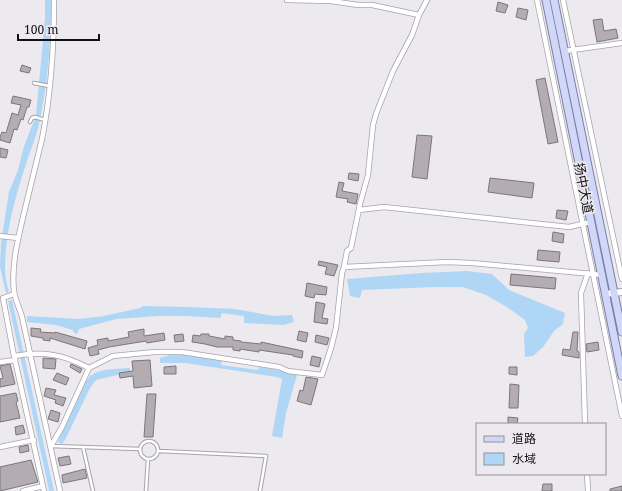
<svg xmlns="http://www.w3.org/2000/svg" width="622" height="491" font-family="'Noto Serif','Noto Sans SC',serif">
<style>
.water{fill:#b0d6f6}
.building{fill:#b3adb1;stroke:#7c767a}
.lines{fill:none;stroke-linecap:round;stroke-linejoin:round}
.service-casing{stroke:#a6a3a9;stroke-width:4.5}
.minor-casing{stroke:#a6a3a9;stroke-width:6}
.tertiary-casing{stroke:#a6a3a9;stroke-width:8}
.primary-casing{stroke:#7a80a5;stroke-width:9}
.service{stroke:#fff;stroke-width:2.5}
.minor{stroke:#fff;stroke-width:4.5}
.tertiary{stroke:#fff;stroke-width:6}
.primary{stroke:#d1d7f8;stroke-width:7}
.labels{text-anchor:middle;dominant-baseline:central;stroke-width:3.5;stroke-linejoin:round;paint-order:stroke}
.street-label{font-size:13px;fill:#111012;stroke:#ece9ef}
</style>
<rect width="100%" height="100%" fill="#ece9ef"/>
<path class="water" d="M45,0h6c0,40 -3,85 -12,124 -3,14 -9,27 -13,40 -11,34 -21,69 -21,104 0,8 2,17 4,24l-3,1 -6,-26 1,-24 8,-51 9,-22 6,-24 12,-30 9,-98z
M467,271l25,3 17,16 56,23 -2,11 -9,7 -11,16 -10,9 -8,1 -1,-23 4,-6 -3,-8 -18,-13 -21,-12 -23,-8h-29l-72,3 -2,8 -10,-2 -3,-17 75,-6z
M12,300l42,191h-6l1,-1 -41,-189z
M143,306l45,1 47,2 38,7 19,-1 2,7 -11,3 -39,-2v-7l-22,-3 -2,5 -34,-2h-28l-42,3 -37,10 -2,5 -4,-2v-2l-17,-5 -29,-3v-6l52,3 25,-3 36,-8z
M170,355h15l37,6 -1,4 37,5 1,-3 13,2 25,6 -11,38 -4,25 -10,-2 10,-57 -5,-2 -92,-14h-25v-5z
M130,368v4l-34,8 -6,8 -25,52 -3,4 -4,-2c6,-14 24,-62 35,-68 10,-6 25,-5 37,-6z"/>
<path class="building" d="M498,2l10,3 -3,8 -9,-2z
M518,8l10,2 -2,10 -10,-3z
M602,19l2,12 12,-2 2,9 -21,4 -4,-22z
M22,65l9,3 -2,5 -9,-2z
M545,78l13,64 -10,2 -12,-64z
M13,96l18,4 -2,7h-2l-4,13 -2,-1 -4,11 -3,-1 -4,14 -10,-3v-3l2,-5 4,1 6,-20 6,2 3,-10 -10,-2z
M417,135l15,1 -5,43 -15,-2z
M0,148l8,2 -2,8 -6,-1z
M349,173l10,1 -1,7 -10,-2z
M490,178l44,5 -2,15 -44,-6z
M339,182l5,1 -2,8 16,3 -2,10 -9,-2 1,-3 -12,-2z
M557,210l11,1 -2,9 -10,-2z
M553,232l11,2 -1,9 -11,-2z
M538,250l22,2 -1,10 -22,-2z
M319,261l19,4 -4,11 -9,-2 2,-7 -9,-2z
M511,274l45,4 -1,11 -45,-4z
M307,283l20,4 -1,8 -11,-1 -1,4 -9,-2z
M316,302l9,2 -3,14 6,1 -1,5 -13,-2z
M31,328l10,1 -1,3 15,1v-1l32,9 -2,8 -35,-11v3l-7,-1v-2l-12,-2z
M144,329v7l20,-3 1,7 -18,3 -1,-2 -37,6 -11,3 1,4 -9,2 -2,-8 10,-3 -1,-5 11,-2v3l21,-4 -1,-5z
M299,331l9,2 -2,9 -9,-2z
M573,332h5l-1,19 2,1v6l-17,-3 1,-6 7,1z
M183,334l1,7 -9,1 -1,-7z
M201,334h8v2l16,3v-3l8,1v3l8,1v1l20,2v-2l42,9 -1,7 -9,-2v-1l-34,-5v2l-19,-3v2l-7,-1v-3h-16l-12,-3 -13,-2 1,-7 7,1z
M316,335l13,3 -2,7 -12,-3z
M598,342l1,8 -12,2 -1,-8z
M312,356l9,2 -2,9 -9,-2z
M43,358l13,1 -1,10 -12,-1z
M150,360l2,26 -18,2 -1,-12 -13,2 -1,-5 14,-2 -1,-10z
M10,364l5,20 -15,3v-8l3,-1 -3,-12z
M71,364l11,5 -2,4 -10,-6z
M176,366v8h-12v-7z
M509,367h8v8l-8,-1z
M57,373l12,5 -3,7 -13,-5z
M306,377l12,2 -7,26 -14,-4 3,-11 3,1z
M510,384l9,1 -1,23h-9z
M46,388l10,2 -2,5 12,3 -3,8 -8,-3 1,-3 -12,-4z
M16,393l2,8 -2,1 4,16 -20,4v-26z
M147,394h9l-3,43h-9z
M51,410l9,3 -2,9 -10,-3z
M508,417l10,1 -1,6h-9z
M23,425l2,8 -9,2 -1,-8z
M28,445l1,6 -9,2 -1,-6z
M69,456l2,8 -11,2 -2,-8z
M31,460l7,22 -38,9v-24z
M85,469l2,9 -24,5 -1,-8z
M543,484h9v7h-10z
M622,486v5h-12v-2z"/>
<g class="lines">
<g class="service-casing">
<path id="service" d="M34,83l15,3
M30,122l2,-4 3,-1 10,3
M140 450a9 9 0 1 1 18 0a9 9 0 1 1-18 0Z
M51,446l89,3
M83,447l10,44
M159,451l107,5 -6,35
M146,491l2,-32"/>
</g>
<g class="minor-casing">
<path id="minor" d="M54,0c0,46 -3,94 -12,139 -6,25 -12,50 -18,74 -6,26 -13,52 -10,78 1,9 6,18 8,26l38,174
M287,0l44,1 27,4h14l47,10 8,-15
M537,0l85,416
M563,0l59,279
M565,51l57,-8
M359,210l25,-3 185,20 22,-5
M0,236l18,2
M344,267l3,-16 4,-3 9,-44 8,-29 5,-50 3,-11 17,-43 19,-36 7,-20
M14,294l-11,4 11,58c30,-5 48,-2 75,12l-27,59 -11,19
M15,360l29,131
M0,362l15,-2v-3
M89,368l24,-12 42,-4h27l97,15 9,4 34,4 9,-27 5,-20 6,-55 2,-6 103,-5 25,1 131,12
M585,424l-4,-131 7,-20
M0,447l34,-7
M587,474l1,17
M23,491l20,-5"/>
</g>
<g class="tertiary-casing">
<path id="tertiary" d="M605,294l17,-2"/>
</g>
<g class="primary-casing">
<path id="primary" d="M546,0l76,376
M554,0l68,332"/>
</g>
<use href="#service" class="service"/>
<use href="#minor" class="minor"/>
<use href="#tertiary" class="tertiary"/>
<use href="#primary" class="primary"/>
</g>
<g class="labels">
<g class="street-label">
<text transform="translate(584 188) rotate(79)">扬中大道</text>
</g>
</g>
<rect x="476" y="423" width="130" height="52" fill="#ece9ef" stroke="#949297"/>
<rect x="484" y="436" width="20" height="6" fill="#d1d7f8" stroke="#949297"/>
<text x="512" y="443" font-size="12" fill="#111012">道路</text>
<rect x="484" y="453" width="20" height="12" fill="#b0d6f6" stroke="#949297"/>
<text x="512" y="463" font-size="12" fill="#111012">水域</text>
<path d="M18 34v6h81v-6" fill="none" stroke="#111012" stroke-width="2"/>
<text x="24" y="34" font-size="12" fill="#111012" stroke="#ece9ef" stroke-width="3" paint-order="stroke">100 m</text>
</svg>
